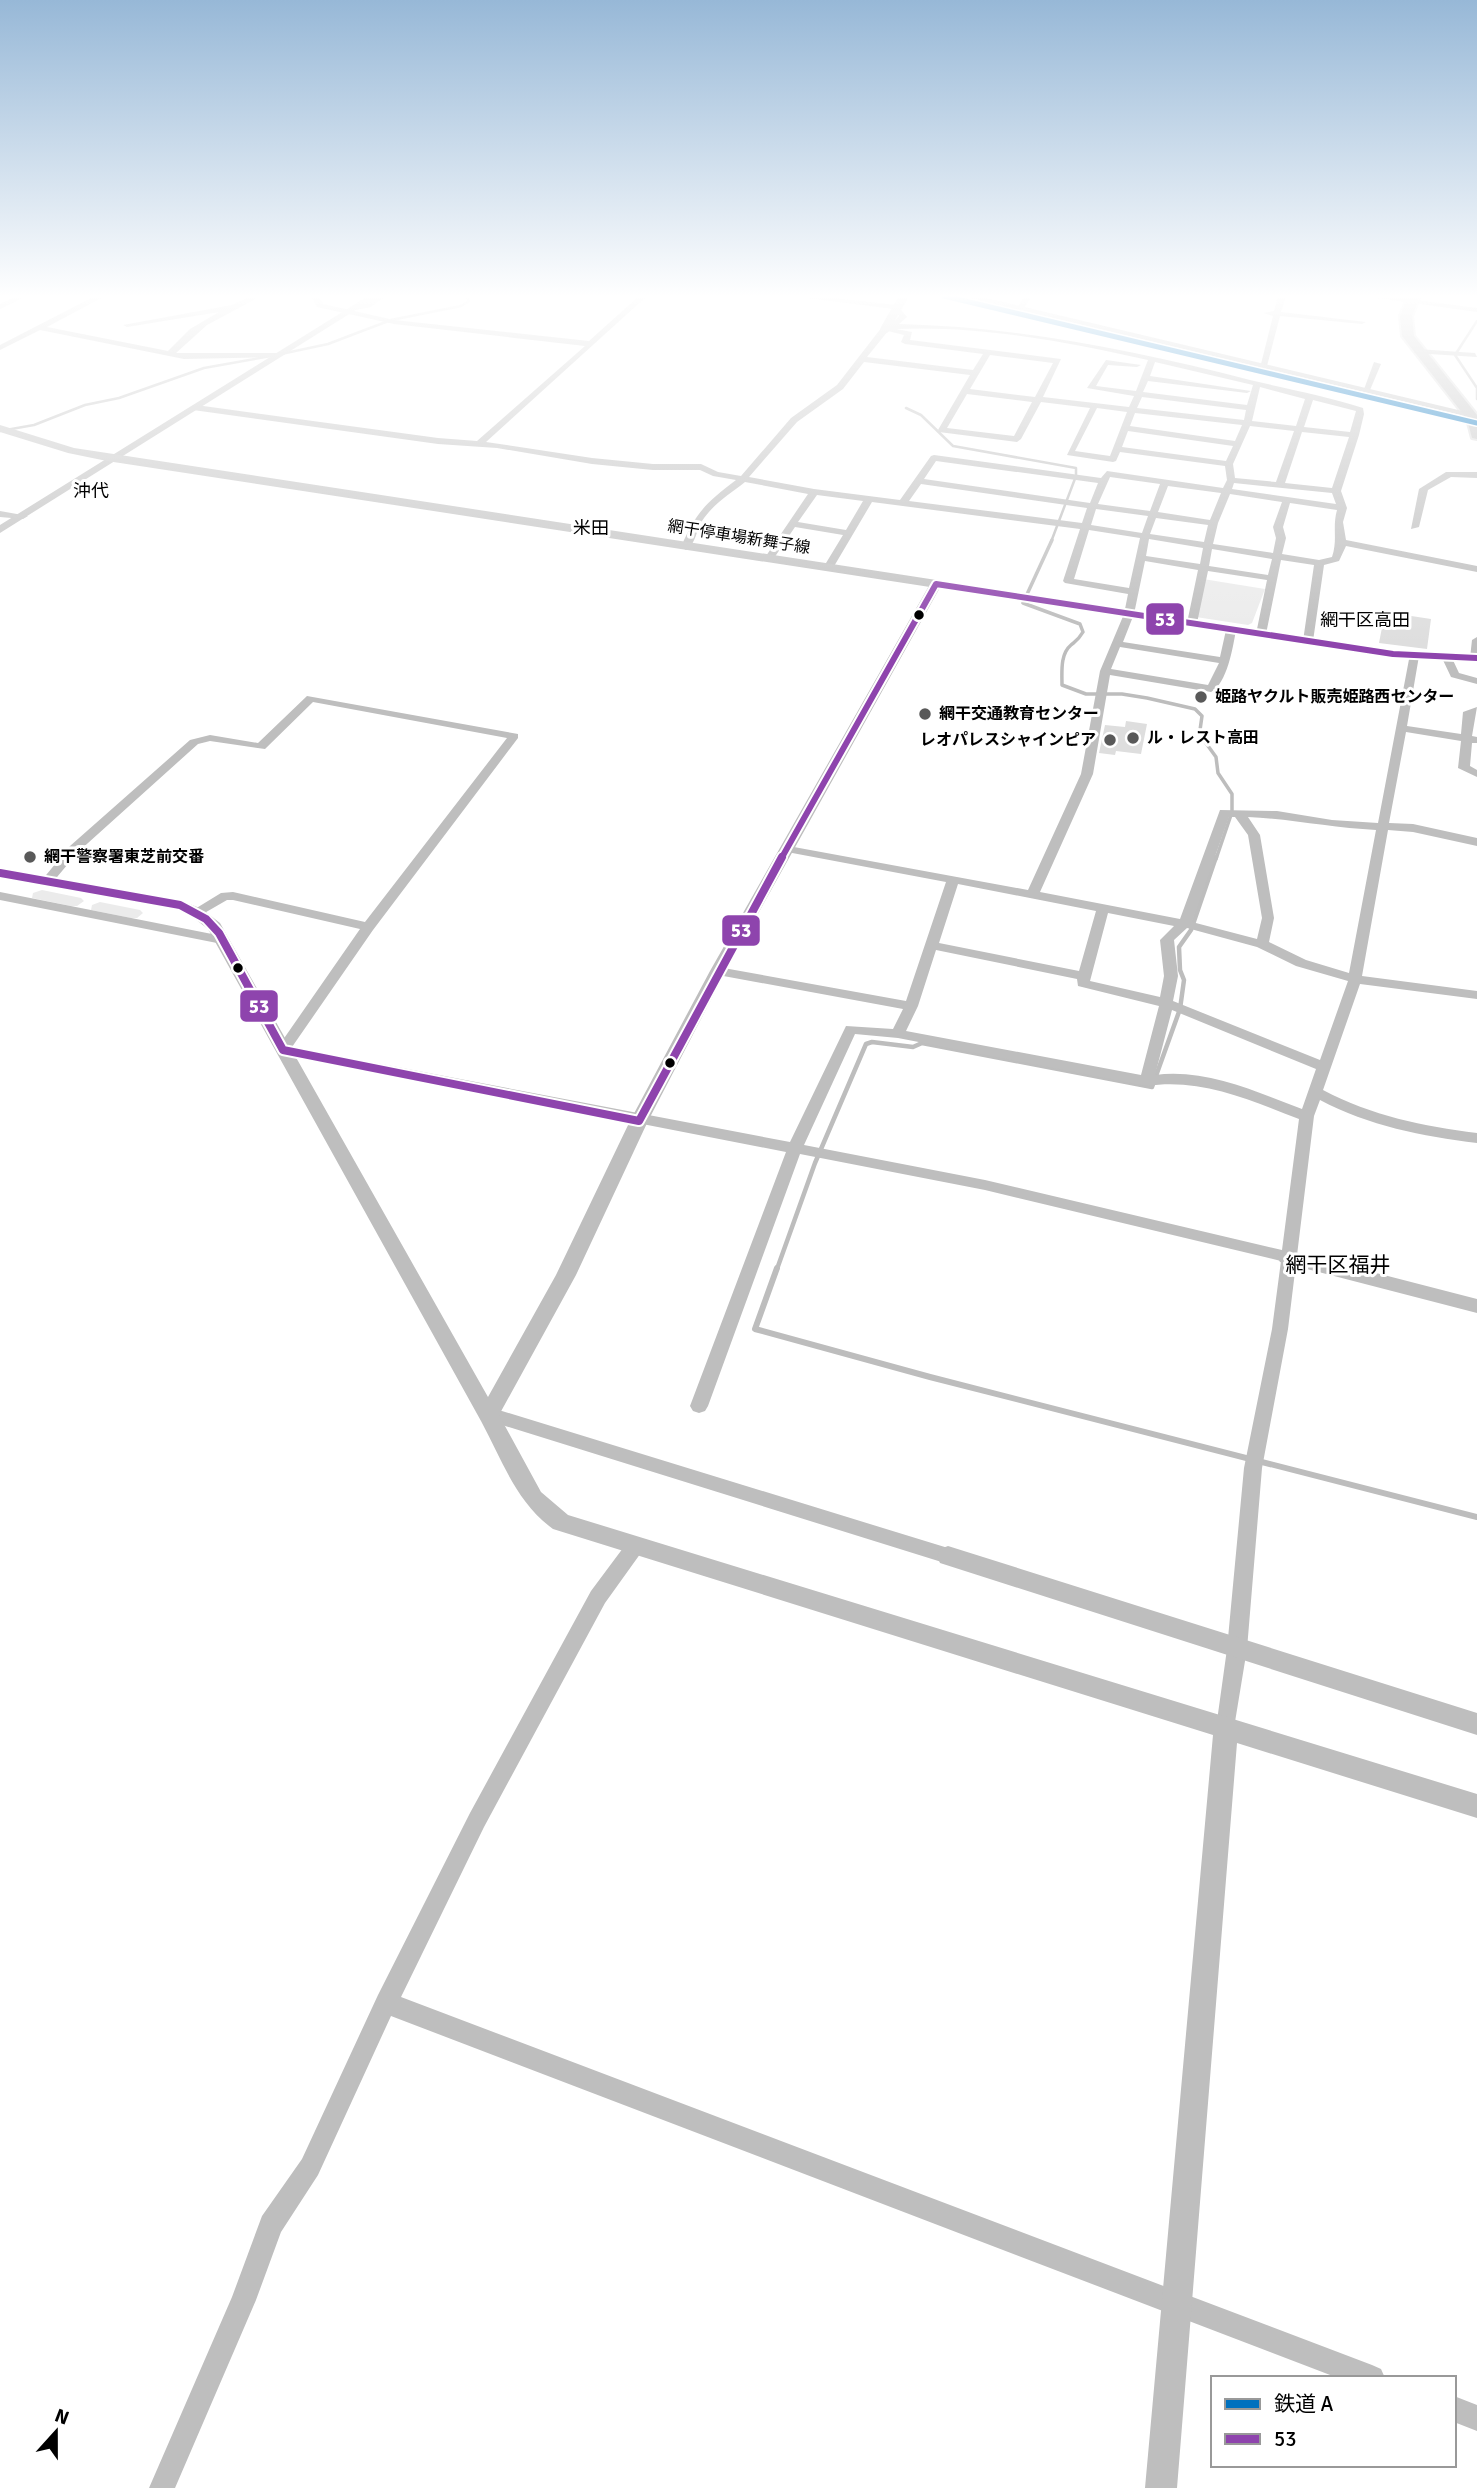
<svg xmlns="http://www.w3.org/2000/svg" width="1477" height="2488" font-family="Signika,'Noto Sans JP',sans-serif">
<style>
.green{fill:#ebebeb}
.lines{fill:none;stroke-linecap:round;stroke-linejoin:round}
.stream-far3{stroke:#bdbdbd;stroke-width:2.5}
.stream-far2{stroke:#bdbdbd;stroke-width:3.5}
.stream-far1{stroke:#bdbdbd;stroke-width:4.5}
.stream{stroke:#bdbdbd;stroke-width:6}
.building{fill:#dedede}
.primary-casing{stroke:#dbdbdb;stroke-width:4}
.minor{fill:#bebebe;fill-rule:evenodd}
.tertiary{fill:#bebebe;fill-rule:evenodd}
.secondary{fill:#c2c2c2;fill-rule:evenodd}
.primary{fill:#bebebe;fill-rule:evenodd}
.minor-bridge{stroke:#bebebe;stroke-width:9}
.bus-1-far1-casing{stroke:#fff;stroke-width:10}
.bus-1-casing{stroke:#fff;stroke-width:12}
.bus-1-far1{stroke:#8e44ad;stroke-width:6}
.bus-1{stroke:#8e44ad;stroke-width:8}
.rail-1-casing{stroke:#fff;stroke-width:8}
.rail-1{stroke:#0071be;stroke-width:5}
.bus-dot{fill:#000;stroke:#fff;stroke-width:2.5}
.poi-dot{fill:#595959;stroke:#fff;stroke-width:2.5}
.labels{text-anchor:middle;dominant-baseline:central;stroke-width:6;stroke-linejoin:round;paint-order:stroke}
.far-street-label{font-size:16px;fill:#000;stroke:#fff}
.far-poi-label{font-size:16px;font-weight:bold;fill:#000;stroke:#fff;text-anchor:start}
.far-quarter-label{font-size:18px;fill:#000;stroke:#fff}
.quarter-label{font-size:21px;fill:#000;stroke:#fff}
.line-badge{stroke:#fff;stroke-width:2.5}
.badge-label{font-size:19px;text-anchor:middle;font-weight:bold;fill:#fff}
</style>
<rect width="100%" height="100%" fill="#fff"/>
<path class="green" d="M1203,579l62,10 -13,34 -4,2 -52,-8z
M42,890l39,8 3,3 -7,5h-6l-39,-8 1,-5z
M100,902l40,8 3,3 -6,5h-6l-40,-8 1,-5z"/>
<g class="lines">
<path class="stream-far3" d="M1477,321l-22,34 22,33v11
M281,354l47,-10 63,-24 70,-14 8,-5 -4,-5
M906,408l15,7 32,31 123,22v8l-25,66
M0,431l34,-6 51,-20 34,-7 85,-30 67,-12"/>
<path class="stream-far2" d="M1052,540l-29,63 57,21 3,8c-4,7 -6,8 -12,13 -11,9 -9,27 -9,40l24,9h36l25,4 48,11 7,7 -2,14 3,9 13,18 2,16 14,21v18l-16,47"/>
<path class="stream-far1" d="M777,1269l38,-106 51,-119 6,-2 41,5 9,-4 230,44 28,-78 4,-29 -4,-10 -1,-23 12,-17 25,-73"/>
<path class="stream" d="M777,1268l-22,61 175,48 547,140"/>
</g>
<path class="building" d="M1385,612l46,7 -4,30 -48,-6z
M1126,721l21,3 -6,30 -25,-3 -1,4 -16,-2 6,-28 20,2z"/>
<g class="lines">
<g class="primary-casing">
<path id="primary" d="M1408,296h12l-8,20 2,20 63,79v24l-5,-1 -5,-19 -65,-83 -2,-20z"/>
</g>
<path class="minor" d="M17,296h10l-27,13v-5z
M95,296h10l-58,31 121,24 22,-22 29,-17 -92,15 -4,-2 109,-20 19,-9h10l-54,29 -31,28h102l4,2 -4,2 -94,2 -144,-29 -40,20v-5z
M311,296h8l4,8 71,16 195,21 50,-45h8l-161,146 106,16 61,6h48l17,8 23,4 50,-58 46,-33 45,-58 6,1 11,-12 -5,-7 -103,-13h25l81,9 10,12 -8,7c120,3 235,26 351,56 37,9 76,16 113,28l1,6 -5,21 -18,56 6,17 -4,14 3,18 131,26v6l-131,-26 -7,15 -15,4 -11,76 -5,3 -5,-3 11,-76 -33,-5 -15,74 -5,3 -5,-3 11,-54 -59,-9 -11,52 -5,3 -5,-3 11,-53 -53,-9 -11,53 -11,28 97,15 6,-27 5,-3 5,3c-3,17 -9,54 -25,62l-101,-17 -17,99 -53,118 140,27 40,-109 57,1 55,9 46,3 32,-169 9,2 -12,70 54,8 2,-22 14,-5 -5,29 5,1v6h-5l-2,23 7,4v7l-19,-9 3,-27 -55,-9 -17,91 24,1 64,14v8l-64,-14 -25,-2 -26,146 115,15v8l-117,-15 -37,106c49,26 100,36 154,43v10c-55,-7 -108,-17 -157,-43l-6,16 -26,213 -26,139 -15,181 -14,85 -7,3 -7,-3 -3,-6 11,-79 17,-181 28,-139 9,-68 -296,-71 -185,-36 -92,252 -3,5 -6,2 -6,-2 -3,-5 96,-254 -508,-99 -2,-3 2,-3 82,-118 -127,-29h-6l-26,15 -5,1 -6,-4 31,-19 12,-1 132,30 142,-184 -194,-36 -48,47 -55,-8 -12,3 -120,108 -26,31 -4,1 -6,-4 28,-34 120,-106 20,-5 48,8 49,-47 211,38v4l-145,192 -81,117 498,95 56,-116 47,3 10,-20 -185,-34 -7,-4 7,-4 188,34 40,-119 -159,-30 -4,-1v-6l245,45 53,-116 19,-103 24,-57 4,-20 -63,-11 -2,-2 17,-52 -208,-27 -39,66 -5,3 -5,-3 20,-33 -48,-8 -23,34 -8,-2 44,-65 -63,-12c-15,12 -32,22 -43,39 -6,9 -6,23 -16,29l-5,-3c15,-35 25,-44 55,-67l-23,-4 -13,-6h-47l-61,-6 -95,-16 -59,-4 -245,-34 -1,-2 4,-3 242,33 39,3 108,-95 -191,-22 -77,-17zM896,329c83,-4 171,13 252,31l-12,31 -40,-5 12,-21 29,2 4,-2 -35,-5 -19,28 47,8 -5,11 -86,-10 18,-38 -151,-19 2,-8zM888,331l16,4 -3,7 4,2 78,10 -10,16 -106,-13zM990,355l63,8 -18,34 -65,-8zM864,362l106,13 -32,55 1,2 78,10 4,-3 20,-37 49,6 -23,47 46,7 3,-1 4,-9 105,14 2,14 -4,8 -116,-17 -6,7 -167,-23 -3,1 -31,44 -86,-11 -65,-12 48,-55 46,-33zM1155,362l98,23 -6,20 -104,-13 5,-11 99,12 4,-2 -101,-15zM1260,387l45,12 -9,27 -44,-5zM967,394l65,8 -18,34 -67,-8zM1142,397l104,13 -2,10 -107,-12zM1313,400l43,11 -6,21 -46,-5zM1097,408l30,4 -17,44 -35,-5zM1135,413l107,12 -7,16 -105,-15zM1250,426l44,5 -18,51 -41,-4 -2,-14zM1128,431l105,15 -7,15 -104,-14zM1302,432l47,5 -17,51 -47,-5zM936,461l162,22 -8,20 -166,-24zM1110,477l50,7 -10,27 -52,-7zM1234,483l98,10 4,11 -104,-15zM921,484l166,24 -5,15 -173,-22zM1168,486l53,7 -11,27 -52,-8zM1230,494l52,8 -9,25 3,11 -3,15 -60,-9 5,-21zM817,495l46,6 -17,29 -48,-8zM1290,503l47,7c-5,18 1,29 -5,47l-13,3 -37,-6 4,-16 -3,-11zM1096,509l52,7 -6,17 -51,-8zM1156,518l52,7 -4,17 -54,-8zM1089,530l51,8 -11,50 -55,-9zM1149,539l54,9 -3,16 -54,-8zM1212,549l60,10 -4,16 -59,-9zM1120,647l99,16 -11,22 -97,-16zM1229,817h6l13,18 14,83 -5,21 -65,-17zM1248,817c43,2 85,11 128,13l-27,143 -43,-13 -37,-18 5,-24 -14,-83zM958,884l138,27 -17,60 -140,-28zM1108,913l66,13 -14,14 4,36 -4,21 -70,-16zM1187,928l70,19 39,19 52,15 -28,79 -147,-59 5,-25 -4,-36zM936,950l141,29 1,7 81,20 -18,69 -235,-44 12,-25zM1172,1010l144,59 -14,40c-45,-17 -97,-41 -147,-34zM855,1034l43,4 249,48c54,-8 103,14 152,33l-17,131 -297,-70 -181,-35z
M377,296h9l-15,11 -16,3 -4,-2z
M1024,296h8l-10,15h-6z
M1278,296h8l-5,16 85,10 -4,2 -82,-8 -13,50 -7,2 13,-52 -9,-3 10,-2z
M1363,296h22l92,12v4z
M1417,349l58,4 2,4 -63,-4z
M1374,362l7,2 -11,26 -7,2z
M1446,472h31v6l-26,-1 -23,13 -9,37 -8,2 8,-40z
M0,511l28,5 -5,3 -23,-2z
M1477,637v24h-2l-5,-3 2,-18z
M1443,656h8l8,17 18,5v6l-26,-7 -9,-19z
M0,892l222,44 7,4 -7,4 -222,-44z
M489,1407l459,141 7,2 2,6 -2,6 -7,2 -465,-145 -3,-5 3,-5z
M636,1537l7,3 2,5 -2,5 -38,53 -121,224 -83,170 971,368 9,4 4,9h-47l-947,-362 -73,159 -37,57 -25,68 -81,188h-26l83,-191 30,-81 40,-57 76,-164 92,-182 121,-222 38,-51z
M1454,2396l23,9v26l-23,-9z"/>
<path class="tertiary" d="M368,296h10l-378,237v-8z
M936,580l6,4 -216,387 -78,150 -72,154 -77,140 42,77 27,23 909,279v24l-240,-75 -60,745h-32l68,-753 -660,-206c-37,-27 -51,-69 -72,-108l-273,-492 -18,-14 -14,-6 -176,-31v-10l180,32 22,9 18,14 268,474 68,-122 74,-154 80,-150 220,-387z
M1287,1250l190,49v14l-197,-51 -3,-5 3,-5z
M948,1546l529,167v22l-537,-172 -3,-7 3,-7z"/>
<path class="secondary" d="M960,296h18l497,118 -6,3z
M0,425l74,23 33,5 1286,197 84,4v8l-84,-4 -1286,-197 -39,-8 -68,-21z"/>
<use href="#primary" class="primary"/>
<path class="minor-bridge" d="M885,329l19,-33"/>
<g class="bus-1-far1-casing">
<path id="bus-1-far1" d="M781,859l155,-275 457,70 84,4"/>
</g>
<g class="bus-1-casing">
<path id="bus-1" d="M0,873l180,32 26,14 13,14 64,117 356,71 143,-264"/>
</g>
<use href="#bus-1-far1" class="bus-1-far1"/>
<use href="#bus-1" class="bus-1"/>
<g class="rail-1-casing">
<path id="rail-1" d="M944,296l533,127"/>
</g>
<use href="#rail-1" class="rail-1"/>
</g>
<linearGradient id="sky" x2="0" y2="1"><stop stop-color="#97b8d7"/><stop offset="0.46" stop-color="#fff"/><stop offset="1" stop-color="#fff" stop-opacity="0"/></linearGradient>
<rect width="1477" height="644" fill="url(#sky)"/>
<g class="bus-dot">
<circle cx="919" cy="615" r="6"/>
<circle cx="238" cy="968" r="6"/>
<circle cx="670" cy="1063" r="6"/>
</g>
<g class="poi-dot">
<circle cx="1201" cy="697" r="7"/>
<circle cx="925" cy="714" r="7"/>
<circle cx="1133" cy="738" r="7"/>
<circle cx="1110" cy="740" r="7"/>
<circle cx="30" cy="857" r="7"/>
</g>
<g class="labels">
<g class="far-street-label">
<text transform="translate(739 537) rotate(9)">網干停車場新舞子線</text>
</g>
<g class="far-poi-label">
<text x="1215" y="697">姫路ヤクルト販売姫路西センター</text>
<text x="939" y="714">網干交通教育センター</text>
<text x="1147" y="738">ル・レスト高田</text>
<text x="1096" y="740" text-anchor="end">レオパレスシャインピア</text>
<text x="44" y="857">網干警察署東芝前交番</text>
</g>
<g class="far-quarter-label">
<text x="91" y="491">沖代</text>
<text x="591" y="528">米田</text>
<text x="1365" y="620">網干区高田</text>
</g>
<g class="quarter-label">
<text x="1338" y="1265">網干区福井</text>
</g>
</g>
<g class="line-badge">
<rect x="1145" y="602" width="40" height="34" rx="7" fill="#8e44ad"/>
<rect x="721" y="914" width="40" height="33" rx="7" fill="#8e44ad"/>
<rect x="239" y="989" width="40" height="34" rx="7" fill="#8e44ad"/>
</g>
<g class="badge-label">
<text x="1165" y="626">53</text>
<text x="741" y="937">53</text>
<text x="259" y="1013">53</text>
</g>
<rect x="1211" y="2376" width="245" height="91" fill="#ffffff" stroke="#999999" stroke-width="2"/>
<rect x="1225" y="2399" width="35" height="10" fill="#0071be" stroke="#999999" stroke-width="2"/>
<text x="1274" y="2411" font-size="21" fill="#000000">鉄道 A</text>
<rect x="1225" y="2434" width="35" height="10" fill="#8e44ad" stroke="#999999" stroke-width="2"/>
<text x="1274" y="2446" font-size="21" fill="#000000">53</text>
<g transform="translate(56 2432) rotate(21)" stroke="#ffffff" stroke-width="5" paint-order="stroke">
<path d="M0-5L12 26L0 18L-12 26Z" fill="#000000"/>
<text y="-10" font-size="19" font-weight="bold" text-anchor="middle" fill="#000000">N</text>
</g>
</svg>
